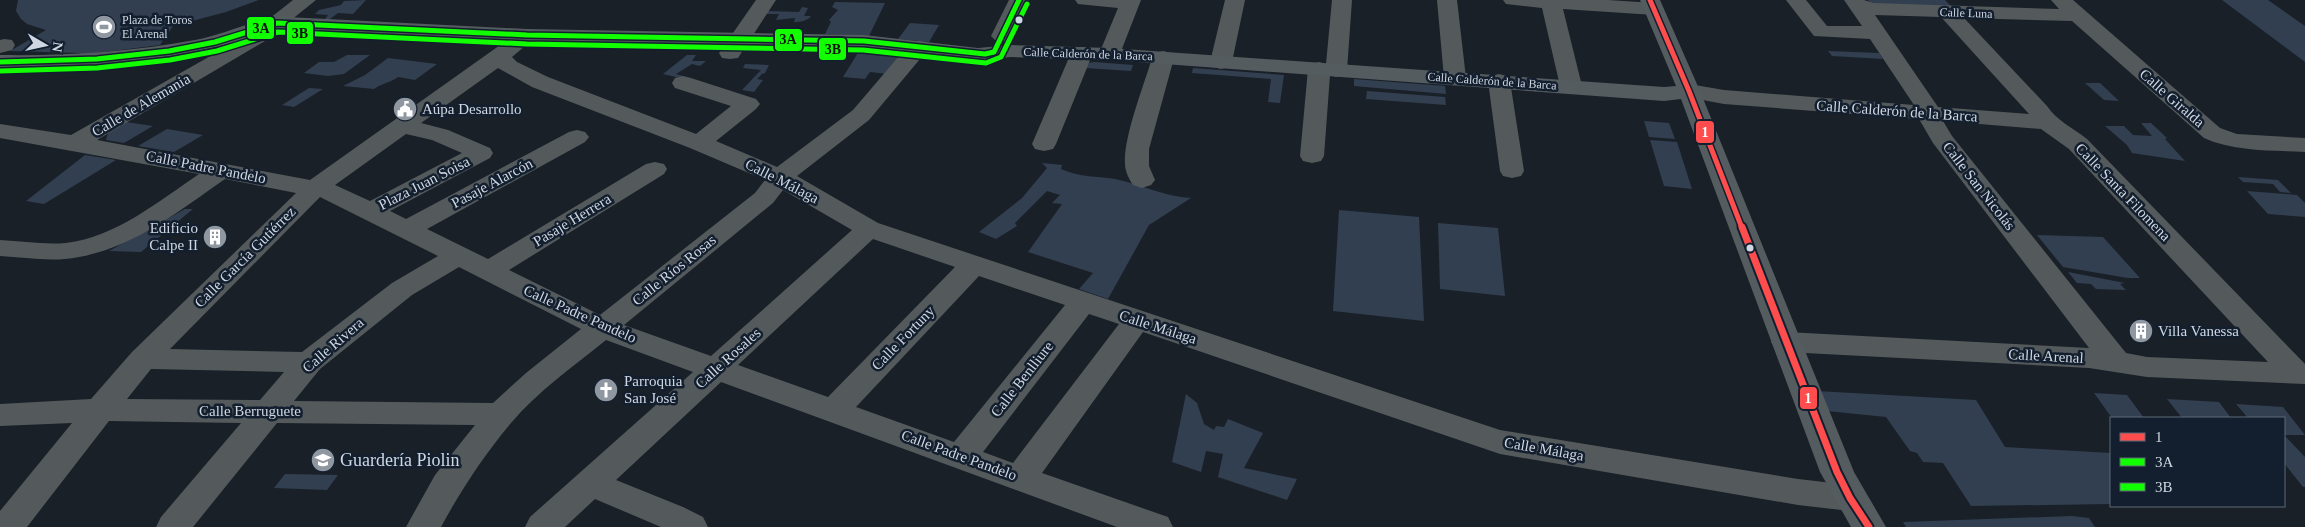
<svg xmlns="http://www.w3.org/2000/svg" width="2305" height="527" font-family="'Times New Roman',serif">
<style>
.green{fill:#323f51}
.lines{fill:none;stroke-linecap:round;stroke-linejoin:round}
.minor{fill:#545a5c;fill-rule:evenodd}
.major{fill:#545c5f;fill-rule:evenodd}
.bus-1-far1-casing{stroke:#131f2e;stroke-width:8}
.bus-1-casing{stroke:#131f2e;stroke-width:11}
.bus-2-casing{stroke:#131f2e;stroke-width:8}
.bus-3-casing{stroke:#131f2e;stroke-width:8}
.bus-1-far1{stroke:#ff4d4d;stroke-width:5}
.bus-1{stroke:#ff4d4d;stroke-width:7}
.bus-2{stroke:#1f0;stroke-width:5}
.bus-3{stroke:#1f0;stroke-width:5}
.bus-dot{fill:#cfd7e2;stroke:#131f2e;stroke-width:2}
.labels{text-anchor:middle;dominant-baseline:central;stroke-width:5;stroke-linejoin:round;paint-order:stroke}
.far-street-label{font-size:12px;fill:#cfd7e2;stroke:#131f2e}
.far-poi-label{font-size:12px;fill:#cfd7e2;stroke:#131f2e;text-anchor:start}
.street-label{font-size:15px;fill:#cfd7e2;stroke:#131f2e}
.poi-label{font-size:15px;fill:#cfd7e2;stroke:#131f2e;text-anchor:start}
.near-poi-label{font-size:18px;fill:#cfd7e2;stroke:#131f2e;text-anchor:start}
.line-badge{stroke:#131f2e;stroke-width:2}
.badge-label{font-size:14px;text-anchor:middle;font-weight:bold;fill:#fff}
.pale-badge-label{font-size:14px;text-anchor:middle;font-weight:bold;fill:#111}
</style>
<rect width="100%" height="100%" fill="#192028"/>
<path class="green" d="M18,0h241l-33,12 -53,14 -13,19 -78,10 -3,-2 -69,-2 36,-21 -19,-6 -6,-5 -5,-8z
M366,0l-13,14 -15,-1 -8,6h-5l3,-4 -13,-1 4,-4 22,-5 3,-4z
M1868,0h77l7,7 -81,-3z
M2222,0h46l37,26v36z
M835,2l50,1 -16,33 -44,-2 6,-12 -2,-2 9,-10 -6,-3z
M802,7l6,1 -4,8h7c-3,5 -11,6 -17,6l1,-4 -19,2 3,-6h-13l2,-3 31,1z
M910,23l29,2 -10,17 -31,-3z
M861,48l44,5 -17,21 -18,-2 -5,7 -22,-2z
M1828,51l51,2 4,6 -51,-3z
M347,55h23l-26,19 -16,2 -24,-3 15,-11h15z
M687,55h9l-4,6h14l-6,5 -8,-2 -16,10 7,2 -3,2 -17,-4z
M388,58l49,6 -22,16 -17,-3c-8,6 -16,6 -24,12l-31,-3 22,-11z
M1094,62l39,3 -2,6 -45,-3 3,-5z
M745,64l24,1 -4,8 -3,1 -5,5 6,1 -9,12 -12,-2 19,-20 -18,-2z
M1193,68l91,7 -4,28 -12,-1 3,-23 -79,-6z
M1354,79l91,7 1,8 -92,-8z
M2085,83h15l19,18 -15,-1z
M309,88l14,1 -29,18 -12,-2z
M1367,91l78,6 1,8 -80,-6z
M1644,121l25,2 6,16 -26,-2z
M126,122l27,4 -29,17 -18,-3 2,-7z
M2141,123h10l16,15 -2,1 20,22 -53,-8 -5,-8 -22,-19h19l9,9 19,1z
M167,129l36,6 -29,17 -36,-6z
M1650,140l27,2 15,47 -28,-3z
M85,155l31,5 -72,44 -18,-3z
M1042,163l20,2 -1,4c17,8 35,7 54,10 26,5 49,18 76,19l-42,27 -41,74 -29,-10 14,-16 -65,-21 34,-48 -10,-1 8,-8 -13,-4 -32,32 2,3 -21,13 -17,-7 43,-34 25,-30z
M2238,177l40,3 13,13 -11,-1 -7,-8 -30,-2z
M2247,191l50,4 8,8v14l-37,-3z
M185,209h8l-52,43 -32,-1z
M1339,210l80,7 5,104 -91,-10z
M1438,223l60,5 7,68 -65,-7z
M2037,235l66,2 37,41h-12l-65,-11z
M2068,272l57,11 -5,1 6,6 -30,-1 -5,-5 -14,-1z
M1817,391l159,9 29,47 106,6v51l-140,2 -28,-43 -20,-1 -6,-9 -7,-2 -24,-34 -59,-6z
M2094,393l33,2 17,23h-32z
M1186,394l11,9 7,21 10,6 2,-4 8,1 4,-8 35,14 -19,35 53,11 -10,21 -69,-23 5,-23 -17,-3 -5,21 -29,-10z
M2167,399l52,3 12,16h-49z
M2236,404l47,3 22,28h-21v-17h-36z
M2284,435l21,22v30h-2l-19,-24z
M285,474l53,1 -11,15 -53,-2z
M2072,516l17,2 6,9h-189l-3,-5z"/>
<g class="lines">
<path class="minor" d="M293,0h23l-51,41 -168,99 213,40 210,-149 7,-2 7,2 4,4 -26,22 5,5 31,15 148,57 35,-28 -56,-18 -3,-5 3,-5 8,-2 8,2 65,21 4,5 -4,5 -40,32 61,26 76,-57 58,-68 8,-1 8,1 3,5 -61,73 -72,56 81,47 622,207 298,49 52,6 12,4 5,9 -5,9 -12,4 -52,-6 -298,-51 -357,-122 -101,141 126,44 5,10h-56l-396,-145 -105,98 67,27 20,10 5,10h-47l-66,-28 -30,28h-40l5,-10 163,-145 -87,-32c-32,26 -68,51 -95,83 -27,32 -50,67 -70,104h-35l29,-52 40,-50 -198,-2 -84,104h-37l5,-10 80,-94 -132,-2 -82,106h-27v-16l72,-88 -72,3v-22l91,-5 41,-47 164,-159 -71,-14c-49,34 -98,74 -160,80 -21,2 -44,-2 -65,-3v-16c22,1 44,5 66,3 50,-6 93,-42 133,-69l-199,-36v-14l71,11 180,-102zM498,68l34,19 158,61 75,32 -10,13 -155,122 -91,-45 155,-96 3,-5 -3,-5 -9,-2 -9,2 -158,95 -61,-30 158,-87 4,-5 -4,-5 -8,-2 -8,2 -163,87 -16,-8 100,-53 3,-5 -3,-5 -42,-18 -27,-7zM406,134l26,6 30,13 -92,48 -35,-16zM783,190l69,40 -141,126 -87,-31 149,-122zM320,197l118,59 -46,27 -90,69 -132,-3zM873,239l82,28 -127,130 -90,-32zM459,267l122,62 -55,44 -33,30 -199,-2 26,-32 92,-74zM979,276l86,29 -111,137 -98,-35zM1089,314l30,10 -106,139 -30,-11zM151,369l133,3 -24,28 -133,-1z
M756,0h20l-38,58 -8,1 -8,-1 -3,-5z
M1009,0h20l-20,40 -7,2 -7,-2 -4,-4z
M1075,0h66l-23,59 -8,1 -8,-1 -3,-5 19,-46 -40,-4z
M1225,0h20l-13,62 -3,5 -8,2 -8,-2 -3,-5z
M1332,0h20l-5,70 -3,5 -8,2 -6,-2 -6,81 -3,5 -9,2 -9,-2 -3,-5 8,-87 3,-5 8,-2 7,2z
M1437,0h20l9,78 -3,5 -8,2 -8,-2 -3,-5z
M1503,0h105l46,3 7,2 3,4 -3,4 -7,2 -91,-6 19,77 -3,5 -8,2 -8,-2 -3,-5 -18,-78 -36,-4z
M1786,0h20l21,26h35l-18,-26h20l9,3 186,6 -8,-9h22l147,128 17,6 68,4v14c-34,-2 -70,0 -101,-14l-132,-117 -108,-3 83,88c10,15 25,21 40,33l218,225v20l-158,-7 -58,-9 -303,-16 -11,-3 -4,-7 4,-7 11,-3 303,16 -156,-205 -14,-24 -195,-15 -43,-8 -3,-5 3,-5 8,-2 35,6 190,15 -44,-66 -56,-3zM1875,15l66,2 88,97 -91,-7zM1943,121l98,8 28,20 199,213 -121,-5 -21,-4 -174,-217z
M4,39l8,1 3,5 -3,5 -12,3v-13z
M1082,47l8,1 3,5 -37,91 -3,5 -9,2 -9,-2 -3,-5 39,-91 3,-5z
M1163,51l8,2 3,5 -25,91v17l6,14 -4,5 -9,3 -9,-3c-4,-6 -8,-14 -8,-21 -2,-26 19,-79 27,-106l3,-5z
M1499,74l8,2 3,5 14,90 -3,5 -9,2 -9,-2 -3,-5 -12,-90 3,-5z"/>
<path class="major" d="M1640,0h20l40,91 154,381 32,55h-35l-31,-55 -139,-373 -17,2 -554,-41 -99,-3 -33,3 -114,-13 -337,-6 -240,-12h-8c-91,31 -184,40 -279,40v-14c65,1 130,-3 195,-15 30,-5 62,-23 92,-23l240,12 337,6 114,13 33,-3 99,3 554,39 12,-1z"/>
<g class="bus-1-far1-casing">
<path id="bus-1-far1" d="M1650,0l39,91 53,137"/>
</g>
<g class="bus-1-casing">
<path id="bus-1" d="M1742,227l95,245 13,26 19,29"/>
</g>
<g class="bus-2-casing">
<path id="bus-2" d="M0,62l97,-3 72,-8 46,-9 62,-19 250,12 337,6 121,13 9,-2 25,-52"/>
</g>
<g class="bus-3-casing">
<path id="bus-3" d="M0,71l97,-3 73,-8 47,-9 61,-19 249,12 336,6 123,13 15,-6 26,-53"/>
</g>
<use href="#bus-1-far1" class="bus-1-far1"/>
<use href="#bus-1" class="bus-1"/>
<use href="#bus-2" class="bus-2"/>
<use href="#bus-3" class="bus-3"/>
</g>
<defs>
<g id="stadium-disc" transform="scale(1.25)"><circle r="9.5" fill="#8f97a1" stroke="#131f2e"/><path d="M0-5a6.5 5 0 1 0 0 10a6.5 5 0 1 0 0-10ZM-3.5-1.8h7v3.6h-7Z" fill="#fff"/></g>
<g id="civic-disc" transform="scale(1.25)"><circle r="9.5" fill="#8f97a1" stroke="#131f2e"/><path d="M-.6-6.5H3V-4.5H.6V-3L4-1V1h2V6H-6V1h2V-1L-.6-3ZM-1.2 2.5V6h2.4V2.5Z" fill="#fff"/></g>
<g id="building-disc" transform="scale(1.25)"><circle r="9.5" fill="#8f97a1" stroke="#131f2e"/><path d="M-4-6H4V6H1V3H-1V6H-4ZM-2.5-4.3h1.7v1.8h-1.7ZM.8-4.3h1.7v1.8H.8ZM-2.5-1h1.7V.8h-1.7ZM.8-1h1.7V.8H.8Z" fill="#fff"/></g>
<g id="church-disc" transform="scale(1.25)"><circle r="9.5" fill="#8f97a1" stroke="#131f2e"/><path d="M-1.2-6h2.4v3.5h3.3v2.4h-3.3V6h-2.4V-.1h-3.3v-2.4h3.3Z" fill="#fff"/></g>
<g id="school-disc" transform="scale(1.25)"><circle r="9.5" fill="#8f97a1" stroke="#131f2e"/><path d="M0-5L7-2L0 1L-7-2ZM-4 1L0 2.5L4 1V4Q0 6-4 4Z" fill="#fff"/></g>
</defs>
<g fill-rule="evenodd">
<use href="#stadium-disc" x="104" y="27"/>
<use href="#civic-disc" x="405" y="109"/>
<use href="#building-disc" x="215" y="237"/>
<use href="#building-disc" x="2141" y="331"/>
<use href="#church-disc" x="606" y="390"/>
<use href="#school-disc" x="323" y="460"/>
</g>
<g class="bus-dot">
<circle cx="1019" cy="20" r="4.5"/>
<circle cx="1750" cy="248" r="4.5"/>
</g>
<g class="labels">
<g class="far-street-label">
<text transform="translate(1966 13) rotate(2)">Calle Luna</text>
<text transform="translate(1088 54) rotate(2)">Calle Calderón de la Barca</text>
<text transform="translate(1492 81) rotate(4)">Calle Calderón de la Barca</text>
</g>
<g class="far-poi-label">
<text x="122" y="20">Plaza de Toros<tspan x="122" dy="14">El Arenal</tspan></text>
</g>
<g class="street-label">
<text transform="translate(2172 98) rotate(41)">Calle Giralda</text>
<text transform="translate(141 105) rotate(-30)">Calle de Alemania</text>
<text transform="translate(1897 111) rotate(4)">Calle Calderón de la Barca</text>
<text transform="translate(206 167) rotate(11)">Calle Padre Pandelo</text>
<text transform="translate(782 181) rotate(27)">Calle Málaga</text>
<text transform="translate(424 183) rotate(-27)">Plaza Juan Soisa</text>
<text transform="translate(492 183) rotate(-28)">Pasaje Alarcón</text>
<text transform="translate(1979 186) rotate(52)">Calle San Nicolás</text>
<text transform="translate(2123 192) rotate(46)">Calle Santa Filomena</text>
<text transform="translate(572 220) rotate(-31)">Pasaje Herrera</text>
<text transform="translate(245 257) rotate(-45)">Calle García Gutiérrez</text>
<text transform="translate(674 270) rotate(-39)">Calle Ríos Rosas</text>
<text transform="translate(580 314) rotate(24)">Calle Padre Pandelo</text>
<text transform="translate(1158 327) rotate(18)">Calle Málaga</text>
<text transform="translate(903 338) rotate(-46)">Calle Fortuny</text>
<text transform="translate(333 345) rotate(-41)">Calle Rivera</text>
<text transform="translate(2046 356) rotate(3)">Calle Arenal</text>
<text transform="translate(728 358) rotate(-42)">Calle Rosales</text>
<text transform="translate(1022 379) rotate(-52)">Calle Benlliure</text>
<text x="250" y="411">Calle Berruguete</text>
<text transform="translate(1544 449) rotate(10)">Calle Málaga</text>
<text transform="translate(959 455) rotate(20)">Calle Padre Pandelo</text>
</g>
<g class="poi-label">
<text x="422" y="109">Aúpa Desarrollo</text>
<text x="198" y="228" text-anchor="end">Edificio<tspan x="198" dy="17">Calpe II</tspan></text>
<text x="2158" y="331">Villa Vanessa</text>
<text x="624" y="381">Parroquia<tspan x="624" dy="17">San José</tspan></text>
</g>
<g class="near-poi-label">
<text x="340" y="460">Guardería Piolin</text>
</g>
</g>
<g class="line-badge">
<rect x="246" y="16" width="29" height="24" rx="5" fill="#1f0"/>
<rect x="286" y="21" width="28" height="24" rx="5" fill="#1f0"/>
<rect x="774" y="28" width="29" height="24" rx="5" fill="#1f0"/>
<rect x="818" y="37" width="29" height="24" rx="5" fill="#1f0"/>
<rect x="1695" y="120" width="20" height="24" rx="5" fill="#ff4d4d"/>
<rect x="1799" y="386" width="19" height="24" rx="5" fill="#ff4d4d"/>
</g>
<g class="badge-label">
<text x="1705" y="137">1</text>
<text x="1808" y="403">1</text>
</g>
<g class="pale-badge-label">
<text x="261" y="33">3A</text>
<text x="300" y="38">3B</text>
<text x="788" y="44">3A</text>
<text x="833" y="54">3B</text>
</g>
<rect x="2110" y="417" width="175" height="90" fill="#131f2e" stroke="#5e6976"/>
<rect x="2120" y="433" width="25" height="8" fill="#ff4d4d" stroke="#5e6976"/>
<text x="2155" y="442" font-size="15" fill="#cfd7e2">1</text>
<rect x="2120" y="458" width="25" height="8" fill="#11ff00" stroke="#5e6976"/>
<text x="2155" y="467" font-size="15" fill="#cfd7e2">3A</text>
<rect x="2120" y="483" width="25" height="8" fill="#11ff00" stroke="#5e6976"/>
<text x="2155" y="492" font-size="15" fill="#cfd7e2">3B</text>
<g transform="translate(45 45) rotate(99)" stroke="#131f2e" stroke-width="4" paint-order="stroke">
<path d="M0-4L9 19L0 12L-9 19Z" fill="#cfd7e2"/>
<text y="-8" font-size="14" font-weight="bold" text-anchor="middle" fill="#cfd7e2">N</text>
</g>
</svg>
